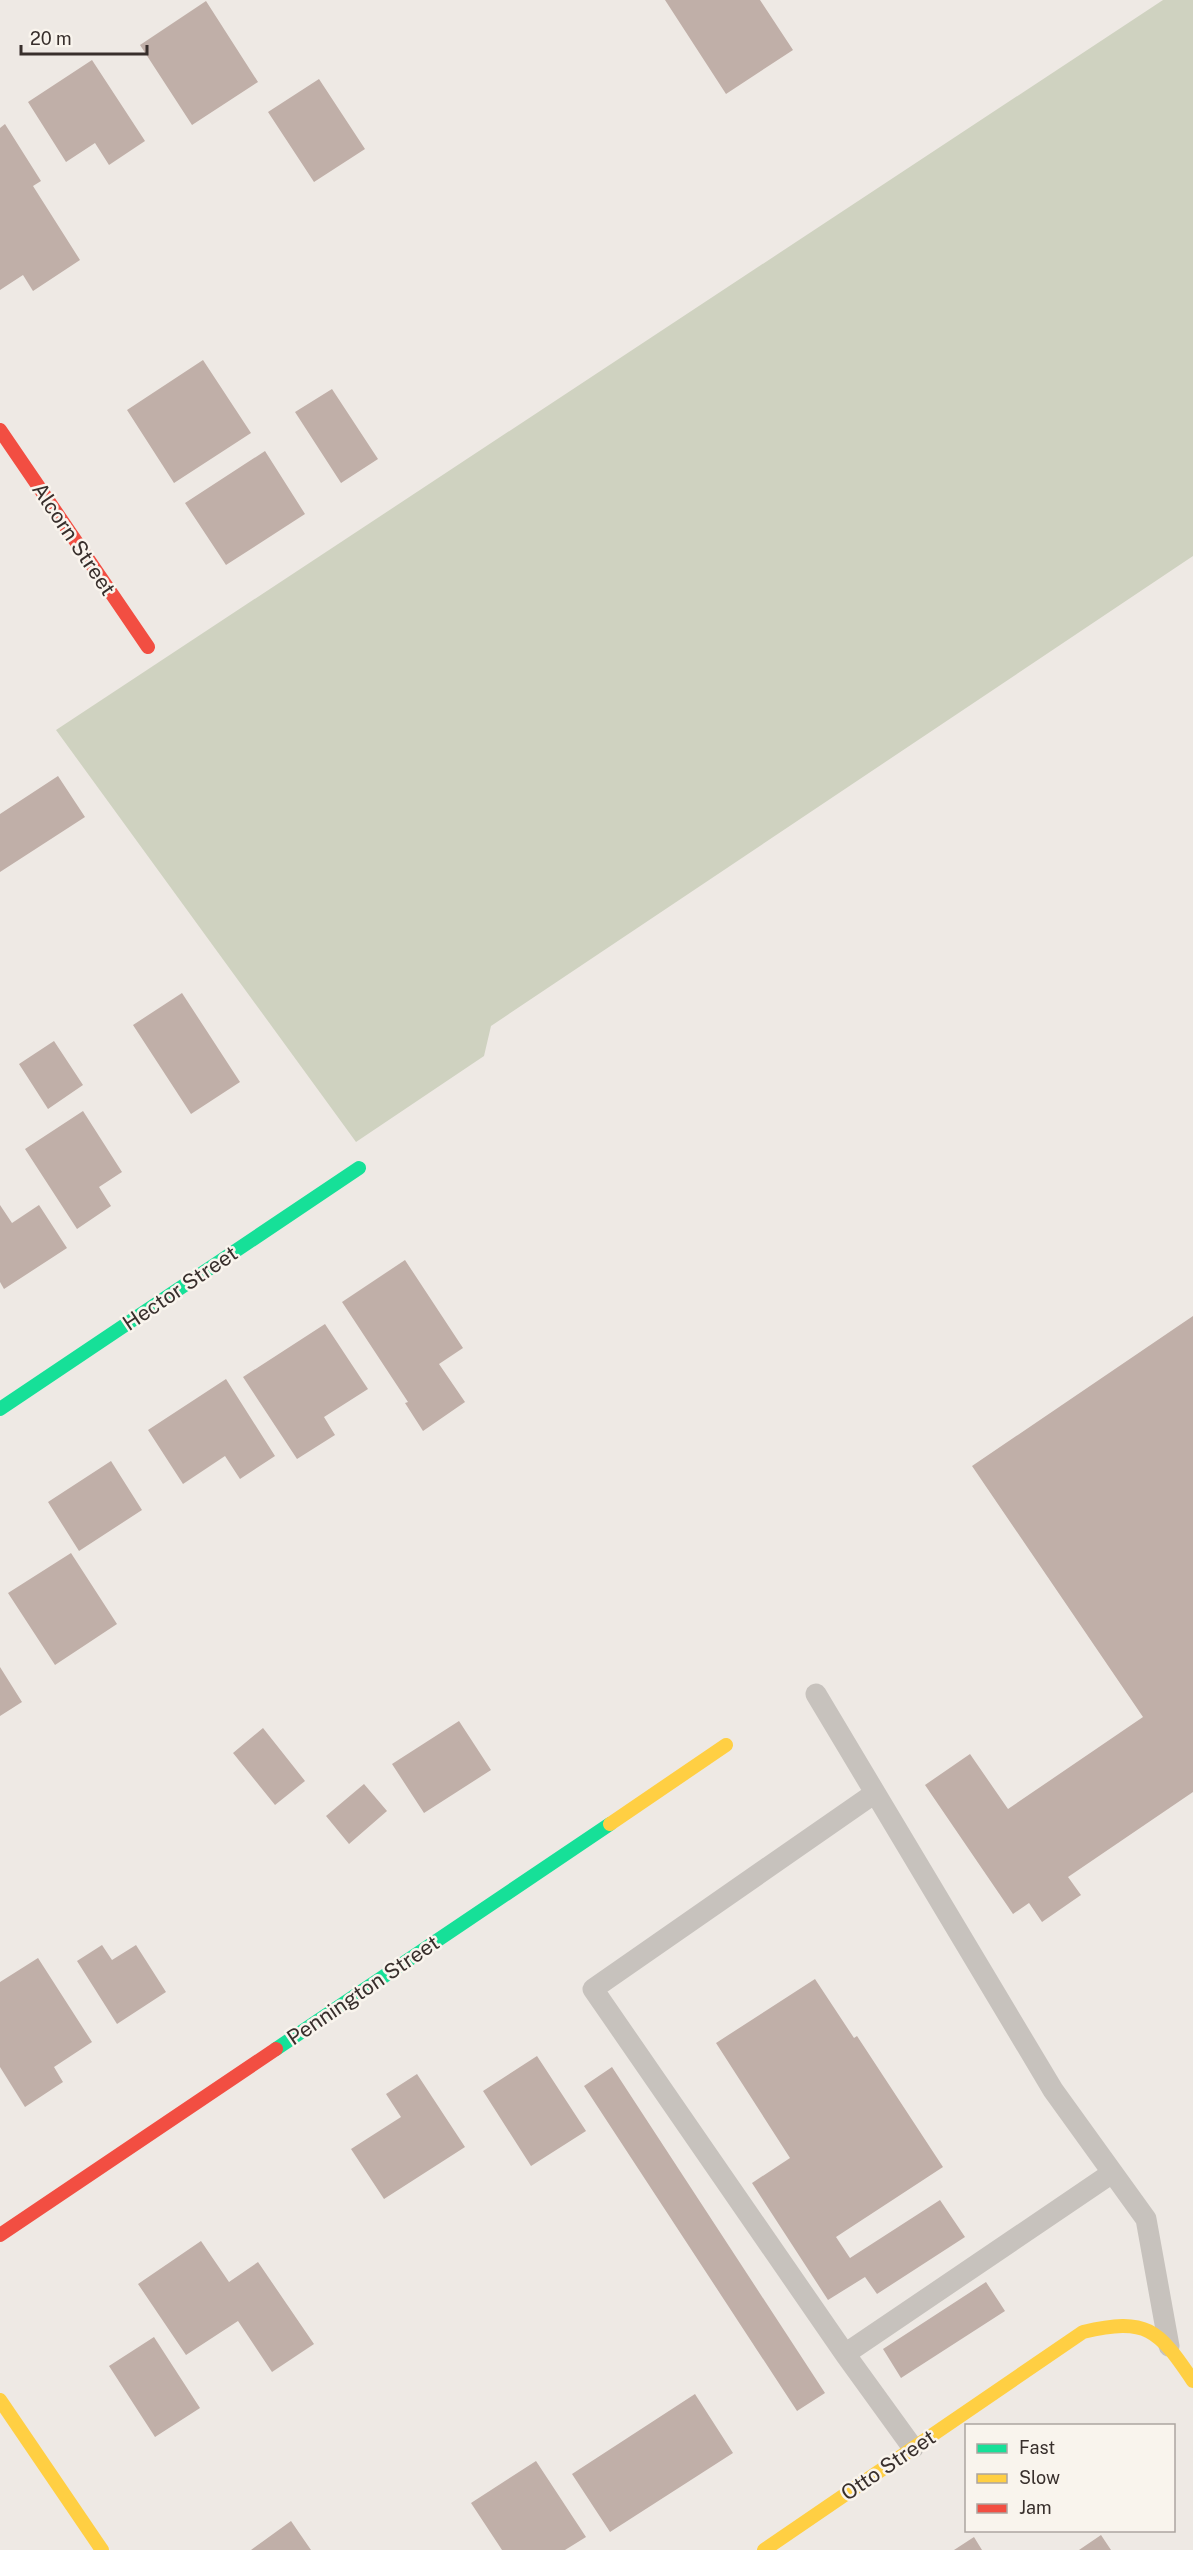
<svg xmlns="http://www.w3.org/2000/svg" width="1193" height="2550" font-family="'Public Sans',sans-serif">
<style>
.green{fill:#cfd2c0}
.building{fill:#c0afa8}
.lines{fill:none;stroke-linecap:round;stroke-linejoin:round}
.lane{stroke:#c7c2bd;stroke-width:21}
.fast{stroke:#16e098;stroke-width:14}
.slow{stroke:#ffcf43;stroke-width:14}
.jam{stroke:#f24e42;stroke-width:14}
.labels{text-anchor:middle;dominant-baseline:central;stroke-width:5;stroke-linejoin:round;paint-order:stroke}
.street-label{font-size:21px;fill:#382f2c;stroke:#f9f4ed}
</style>
<rect width="100%" height="100%" fill="#eee9e4"/>
<path class="green" d="M1163,0h30v556l-702,470 -7,30 -128,86 -300,-412z"/>
<path class="building" d="M665,0h95l33,50 -67,44z
M206,1l52,81 -66,43 -52,-80z
M92,60l53,81 -36,24 -14,-22 -29,19 -38,-60z
M319,79l46,70 -51,33 -46,-70z
M5,124l36,57 -8,5 47,74 -47,31 -10,-16 -23,15v-162z
M203,360l48,73 -77,50 -47,-73z
M332,389l46,70 -37,24 -46,-71z
M265,451l40,63 -79,51 -41,-62z
M58,776l27,41 -85,55v-58z
M182,993l58,89 -49,32 -58,-89z
M54,1041l29,44 -35,24 -29,-45z
M83,1111l39,61 -23,15 12,19 -34,23 -52,-80z
M0,1205l12,18 27,-18 28,43 -63,41 -4,-7z
M405,1260l58,88 -24,16 26,38 -42,29 -18,-28 3,-1 -66,-100z
M1193,1316v476l-125,85 13,18 -39,27 -13,-19 -16,11 -88,-129 45,-31 38,55 135,-92 -171,-251z
M325,1324l43,65 -44,28 11,18 -38,24 -54,-82z
M226,1379l49,77 -35,23 -15,-23 -42,28 -35,-54z
M111,1461l31,49 -63,41 -31,-49z
M71,1553l46,71 -62,41 -47,-72z
M0,1667l22,35 -22,14z
M459,1721l32,49 -67,43 -32,-49z
M263,1728l42,53 -30,24 -42,-52z
M364,1784l23,27 -38,33 -23,-28z
M102,1945l10,15 24,-15 30,47 -49,32 -40,-63z
M38,1958l54,84 -38,25 9,15 -38,25 -25,-40v-85z
M815,1979l39,59 3,-2 86,131 -107,70 14,21 90,-58 25,37 -88,57 -12,-17 -37,23 -76,-117 38,-25 -74,-115z
M537,2056l49,75 -55,35 -48,-75z
M612,2067l213,326 -28,18 -213,-325z
M417,2074l48,73 -81,52 -33,-50 50,-32 -15,-23z
M201,2241l28,41 29,-20 56,82 -42,28 -34,-51 -52,34 -48,-71z
M986,2282l19,29 -104,67 -18,-29z
M154,2337l46,71 -45,29 -46,-71z
M695,2394l38,59 -123,79 -38,-58z
M536,2461l50,76 -21,13h-63l-31,-47z
M291,2521l20,29h-60z
M1101,2535l10,15h-32z
M974,2537l8,13h-28z"/>
<g class="lines">
<path class="lane" d="M816,1694l237,396 93,129 23,127
M875,1793l-282,196 252,365 267,-181
M845,2354l68,94"/>
<path class="fast" d="M0,1409l359,-241
M276,2049l334,-225"/>
<path class="slow" d="M610,1824l116,-79
M0,2400l102,150
M764,2550l319,-218c64,-15 75,-3 110,49"/>
<path class="jam" d="M0,430l148,217
M0,2235l276,-186"/>
</g>
<g class="labels">
<g class="street-label">
<text transform="translate(74 539) rotate(56)">Alcorn Street</text>
<text transform="translate(180 1288) rotate(-34)">Hector Street</text>
<text transform="translate(363 1990) rotate(-34)">Pennington Street</text>
<text transform="translate(888 2465) rotate(-34)">Otto Street</text>
</g>
</g>
<rect x="965" y="2424" width="210" height="108" fill="#f9f4ed" stroke="#aca5a0" stroke-width="1.5"/>
<rect x="977" y="2444" width="30" height="9" fill="#16e098" stroke="#aca5a0" stroke-width="1.5"/>
<text x="1019" y="2454" font-size="18" fill="#382f2c">Fast</text>
<rect x="977" y="2474" width="30" height="9" fill="#ffcf43" stroke="#aca5a0" stroke-width="1.5"/>
<text x="1019" y="2484" font-size="18" fill="#382f2c">Slow</text>
<rect x="977" y="2504" width="30" height="9" fill="#f24e42" stroke="#aca5a0" stroke-width="1.5"/>
<text x="1019" y="2514" font-size="18" fill="#382f2c">Jam</text>
<path d="M21 45v9h126v-9" fill="none" stroke="#382f2c" stroke-width="3"/>
<text x="30" y="45" font-size="18" fill="#382f2c" stroke="#f9f4ed" stroke-width="4.5" paint-order="stroke">20 m</text>
</svg>
